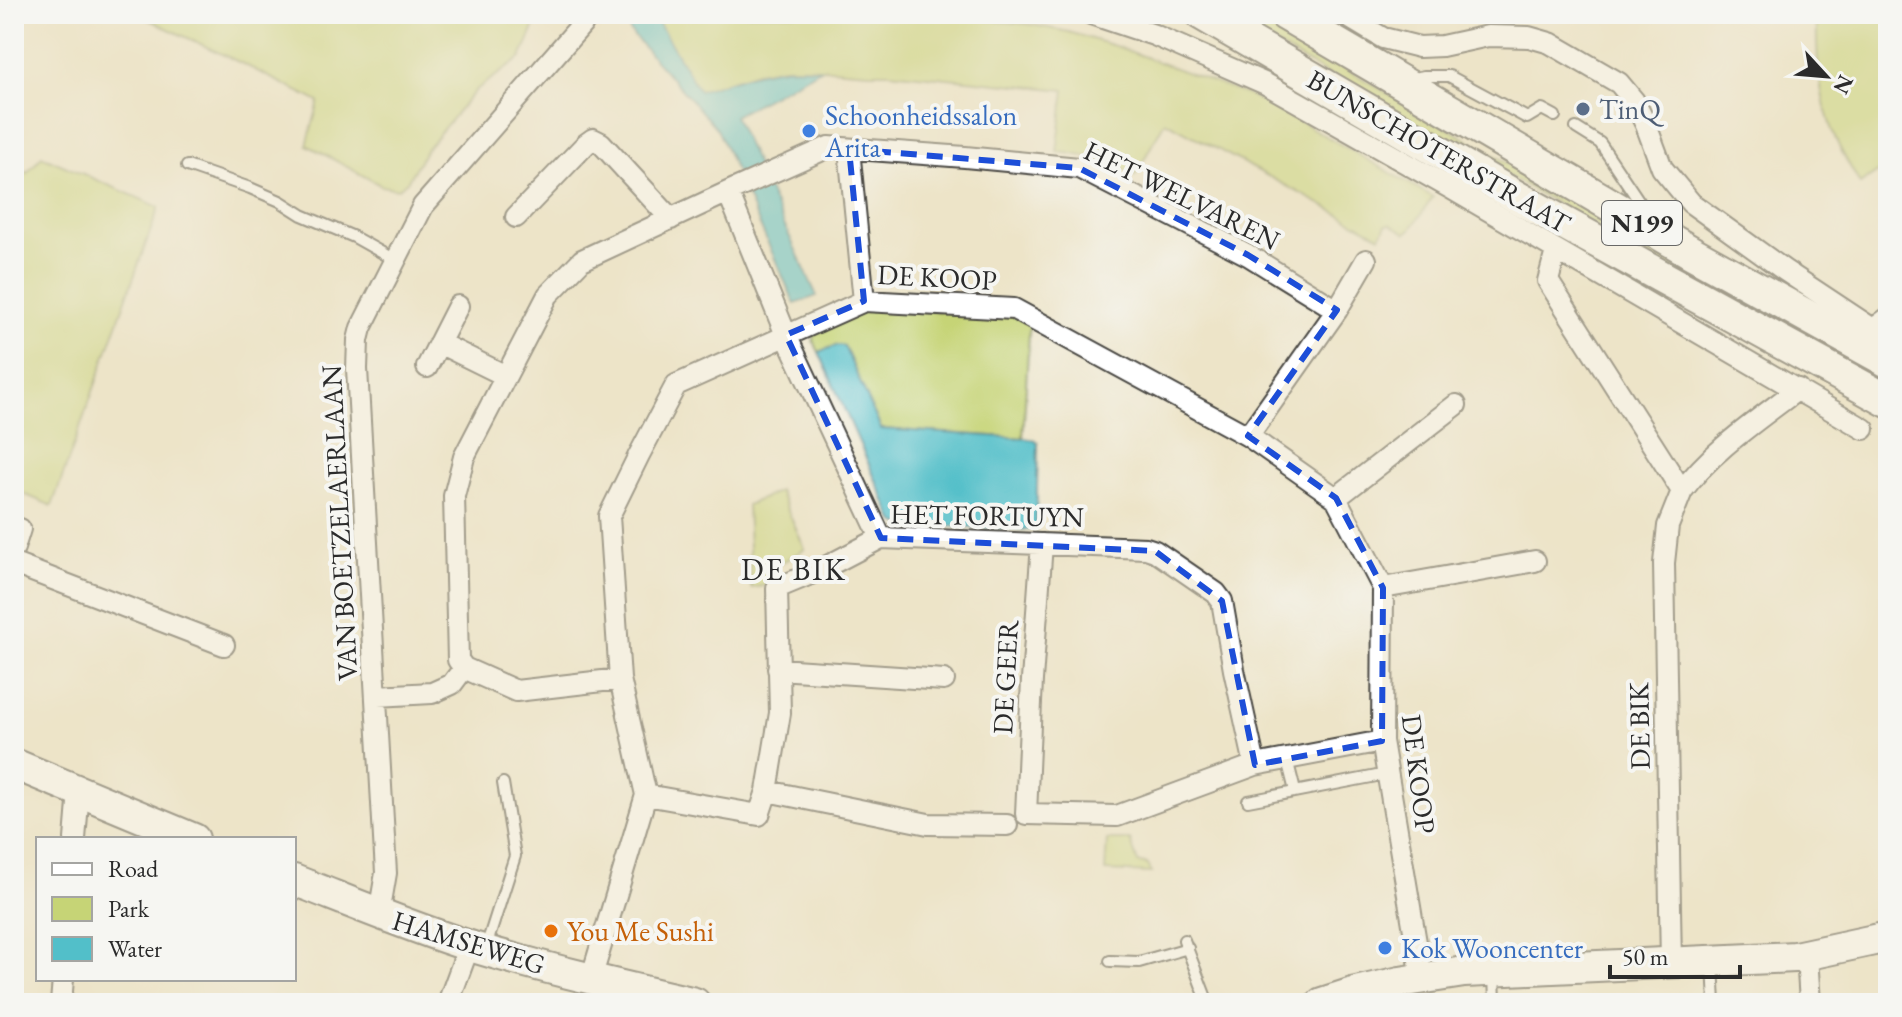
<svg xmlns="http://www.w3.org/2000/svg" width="1902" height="1017" font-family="'EB Garamond',serif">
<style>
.green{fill:#c6d476;stroke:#788050;stroke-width:2}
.water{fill:#52bfc9;stroke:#3e757a;stroke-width:2}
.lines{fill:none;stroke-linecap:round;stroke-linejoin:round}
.lane-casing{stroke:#484743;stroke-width:14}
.street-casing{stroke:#484743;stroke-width:24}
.secondary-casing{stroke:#484743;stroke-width:34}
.primary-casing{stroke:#484743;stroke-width:36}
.lane{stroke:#fff;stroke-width:10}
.street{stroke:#fff;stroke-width:20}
.secondary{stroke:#fff;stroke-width:30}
.primary{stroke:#fff;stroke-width:32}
.marked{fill:none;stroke:#1d4ed8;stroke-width:6;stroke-dasharray:16 10;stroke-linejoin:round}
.service-dot{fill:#5c6f8a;stroke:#f6f6f2;stroke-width:3}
.shop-dot{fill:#3f7fe0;stroke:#f6f6f2;stroke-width:3}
.food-dot{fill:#e8710a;stroke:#f6f6f2;stroke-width:3}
.labels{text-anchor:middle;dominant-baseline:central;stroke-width:8;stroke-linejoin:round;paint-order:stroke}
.shield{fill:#f6f6f2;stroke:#686867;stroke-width:2}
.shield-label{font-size:26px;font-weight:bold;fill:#2b2b2b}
.service-label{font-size:28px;fill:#4e5e75;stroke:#f6f6f2;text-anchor:start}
.shop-label{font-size:28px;fill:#366cbe;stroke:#f6f6f2;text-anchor:start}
.street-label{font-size:28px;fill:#2b2b2b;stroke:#f6f6f2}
.food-label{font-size:28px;fill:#c56008;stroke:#f6f6f2;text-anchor:start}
.neighbourhood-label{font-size:30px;letter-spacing:2px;fill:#2b2b2b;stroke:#f6f6f2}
</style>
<rect width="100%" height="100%" fill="#f6f6f2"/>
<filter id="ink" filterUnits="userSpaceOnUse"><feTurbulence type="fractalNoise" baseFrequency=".0125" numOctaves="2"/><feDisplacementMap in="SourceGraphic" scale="16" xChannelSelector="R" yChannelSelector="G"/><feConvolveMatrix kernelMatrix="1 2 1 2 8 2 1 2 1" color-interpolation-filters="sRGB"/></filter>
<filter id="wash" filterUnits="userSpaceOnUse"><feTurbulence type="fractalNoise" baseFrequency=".006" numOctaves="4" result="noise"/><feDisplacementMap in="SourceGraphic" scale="32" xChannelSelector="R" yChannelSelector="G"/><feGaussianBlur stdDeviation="1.8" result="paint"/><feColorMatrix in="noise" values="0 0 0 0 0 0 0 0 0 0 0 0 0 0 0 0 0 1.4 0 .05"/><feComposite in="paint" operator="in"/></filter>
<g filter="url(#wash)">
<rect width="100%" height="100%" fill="#ede4c8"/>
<path class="green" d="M137,14h403l-19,44 -45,32 -49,58 -19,32 -10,9 -16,-3 -75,-41 12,-43 -74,-37z
M653,14h266l109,10 41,8 49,15 135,50 34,17 146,83 -22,32 -5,4 -16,-9 -4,1 -6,11 -215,-115 -30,55c-28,-15 -47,-21 -78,-24l8,-62 -176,-18h-20l-63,-5h-22l-27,5 -58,19z
M1221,14h31l468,273 150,84 -4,7z
M1817,14h71v151l-28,19c-11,-20 -25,-41 -31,-63 -11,-34 -13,-72 -12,-107z
M42,156l117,51 -107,299 -38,-16v-321l13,4z
M870,307l160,9 -7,122 -142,-9 -37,-83 -6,-1 -19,7 -6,-12 1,-7z
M779,491l26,58 -40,23 5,13 -19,3 -4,-83z
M1107,840h23l8,23 9,1 4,9 -46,-2z"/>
<path class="water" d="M620,14h33l46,77c41,-13 78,-29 121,-22l-86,47 83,180 -22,8 -78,-175 -85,-95z
M838,345l6,1 37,83 142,9 12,2 3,3 -2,87 -137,-6 -5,-3 -75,-169z"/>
</g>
<g filter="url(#ink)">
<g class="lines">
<g class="lane-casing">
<path id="lane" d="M1409,79l15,-3h25l78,42 15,-9 13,7
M1576,128l24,15 49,73
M187,166l63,22 30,13 22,14 52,22 41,23
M1287,759l8,32
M1248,801l139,-27
M1184,940l24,63
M486,947l29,-91 -12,-73
M1110,961l29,1 49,-14
M1713,964l2,39
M1494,973l1,30"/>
</g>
<g class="street-casing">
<path id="street" d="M1091,14l63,21 112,49 186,105 412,240
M1343,14l40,24 36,9 23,-1 46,-10 41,1 21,6 69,40 15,18 12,24 16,43 29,35 93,67 104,69
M849,149l15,152
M728,192l58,143 95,203
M516,217l70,-73 7,-5 8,4 70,76
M1556,251l-8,30 134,210 -14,35 -4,37 7,401
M1872,330l16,-12
M439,343l67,33
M427,367l31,-61
M1248,436l89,-126 29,-50
M1682,491c30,-41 76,-71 116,-102
M1336,498l120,-93
M1042,544l-10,136 -6,134 91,2 138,-51 127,-24
M14,548l6,-19
M14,564l210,81
M1383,588l152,-27
M778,669l166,11
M620,679l-104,12 -52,-23 -6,-8 -4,-164 10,-39 84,-162 34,-35 146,-68 101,-45 136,10 114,11 169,87 89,55
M377,696l55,-3 20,-9 12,-16
M767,791l161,33 79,1
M646,795l113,20 8,-24 13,-78 -3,-125 41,-17 63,-33 265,10 9,3 61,42 6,8 12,69 21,95
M75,839l4,-48
M379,914l7,-41 -29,-504 1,-29 3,-12 62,-122 168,-192
M1807,955l3,48
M591,979l55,-184 -26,-116 -11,-163 30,-61 37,-70 188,-84 150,8 234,127 88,62 47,90 -1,153 40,237
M61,1003l2,-24
M448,1003l21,-57"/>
</g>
<g class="secondary-casing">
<path id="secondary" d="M14,764l180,75
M294,880c59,23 118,48 179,67 73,22 148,39 222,56
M1322,1003l34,-11 44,-10 64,-10 331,-15 93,-20"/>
</g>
<g class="primary-casing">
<path id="primary" d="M1202,14l318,185 368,202
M1285,14l406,238 197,109"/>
</g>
<use href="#lane" class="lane"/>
<use href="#street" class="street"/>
<use href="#secondary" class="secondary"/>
<use href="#primary" class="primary"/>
</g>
</g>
<path d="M0 0H1902V1017H0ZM849,149l230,19 169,87 89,55 -89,126 88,62 47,90 -1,153 -127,24 -33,-164 -67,-50 -274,-13 -95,-203 78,-34z" fill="#ede4c8" fill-opacity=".55" fill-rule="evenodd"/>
<path class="marked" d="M849,149l230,19 169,87 89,55 -89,126 88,62 47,90 -1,153 -127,24 -33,-164 -67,-50 -274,-13 -95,-203 78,-34z"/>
<circle class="service-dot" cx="1583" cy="109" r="8"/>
<g class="shop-dot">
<circle cx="809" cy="131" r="8"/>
<circle cx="1385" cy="948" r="8"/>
</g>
<circle class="food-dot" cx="551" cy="931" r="8"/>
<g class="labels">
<rect class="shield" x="1602" y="201" width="80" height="44" rx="6"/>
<g class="shield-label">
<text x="1642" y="223">N199</text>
</g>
<g class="service-label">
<text x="1599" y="109">TinQ</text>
</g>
<g class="shop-label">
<text x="825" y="115">Schoonheidssalon<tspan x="825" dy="32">Arita</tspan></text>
<text x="1401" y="948">Kok Wooncenter</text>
</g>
<g class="street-label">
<text transform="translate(1439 151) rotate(30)">BUNSCHOTERSTRAAT</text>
<text transform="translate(1182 195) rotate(26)">HET WELVAREN</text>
<text transform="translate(937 277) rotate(3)">DE KOOP</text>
<text transform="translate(987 515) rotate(1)">HET FORTUYN</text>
<text transform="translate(339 523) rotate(-93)">VAN BOETZELAERLAAN</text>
<text transform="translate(1005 677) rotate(-87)">DE GEER</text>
<text transform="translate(1639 726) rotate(-91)">DE BIK</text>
<text transform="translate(1419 774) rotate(83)">DE KOOP</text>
<text transform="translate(469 942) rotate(17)">HAMSEWEG</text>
</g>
<g class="food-label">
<text x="567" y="931">You Me Sushi</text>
</g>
<g class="neighbourhood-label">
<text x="794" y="569">DE BIK</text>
</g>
</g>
<rect width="1902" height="1017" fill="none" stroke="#f6f6f2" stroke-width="48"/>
<rect x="36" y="837" width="260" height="144" fill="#f6f6f2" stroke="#a5a5a2" stroke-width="2"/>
<rect x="52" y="863" width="40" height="12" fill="#ffffff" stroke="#a5a5a2" stroke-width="2"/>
<text x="108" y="877" font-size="24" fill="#2b2b2b">Road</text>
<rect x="52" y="897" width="40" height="24" fill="#c6d476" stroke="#a5a5a2" stroke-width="2"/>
<text x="108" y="917" font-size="24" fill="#2b2b2b">Park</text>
<rect x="52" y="937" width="40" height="24" fill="#52bfc9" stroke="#a5a5a2" stroke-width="2"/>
<text x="108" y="957" font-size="24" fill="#2b2b2b">Water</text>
<g transform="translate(1826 76) rotate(116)" stroke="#f6f6f2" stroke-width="6" paint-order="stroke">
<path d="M0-6L14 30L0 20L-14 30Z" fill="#2b2b2b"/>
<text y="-12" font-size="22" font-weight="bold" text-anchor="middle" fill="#2b2b2b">N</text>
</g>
<path d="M1610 965v12h130v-12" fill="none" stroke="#2b2b2b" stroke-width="4"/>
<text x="1622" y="965" font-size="24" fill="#2b2b2b" stroke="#f6f6f2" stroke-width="6" paint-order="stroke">50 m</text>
</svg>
